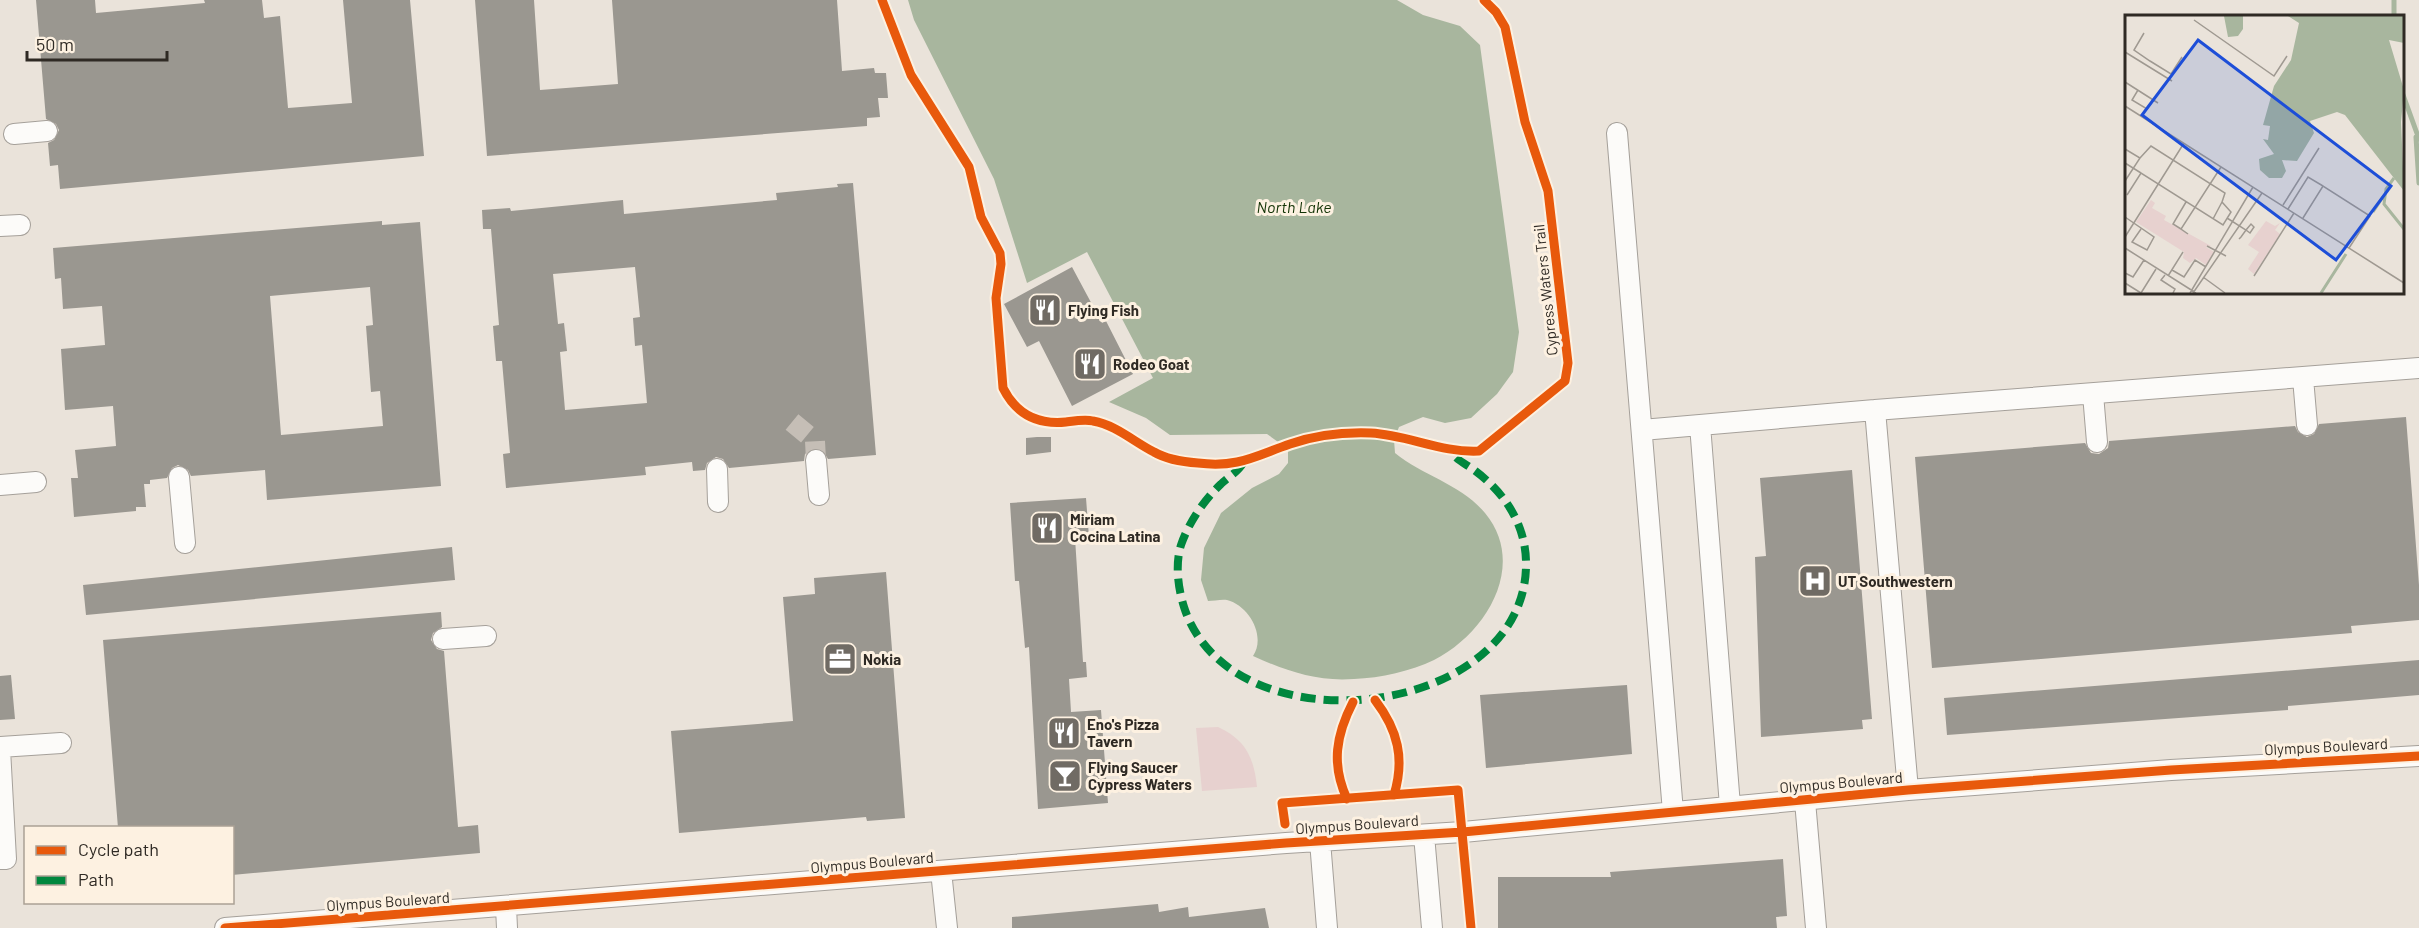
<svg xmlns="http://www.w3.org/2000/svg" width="2419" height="928" font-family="Barlow,sans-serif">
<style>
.green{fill:#e7d1cf}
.water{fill:#a8b69e}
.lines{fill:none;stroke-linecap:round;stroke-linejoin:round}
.stream{stroke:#a8b69e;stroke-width:5}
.building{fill:#9a9790;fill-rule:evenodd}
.minor-tunnel{stroke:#c5beb6;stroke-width:20;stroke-dasharray:20 10;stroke-linecap:butt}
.minor-casing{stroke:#a5a09a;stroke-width:22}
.minor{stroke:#fcfbf9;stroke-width:20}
.quiet{stroke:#00873e;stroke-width:8;stroke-dasharray:15 8;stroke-linecap:butt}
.cycleway-casing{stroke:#fdf1e1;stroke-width:13}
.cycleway{stroke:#e8590c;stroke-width:9}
.labels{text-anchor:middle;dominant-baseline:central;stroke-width:6;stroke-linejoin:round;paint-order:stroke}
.street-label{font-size:15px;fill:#2f2a24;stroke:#fdf1e1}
.poi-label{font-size:15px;font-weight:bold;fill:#2f2a24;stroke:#fdf1e1;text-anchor:start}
.water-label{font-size:16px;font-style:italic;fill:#123305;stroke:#fdf1e1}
.inset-river{fill:none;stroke:#a8b69e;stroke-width:3}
.inset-road{fill:none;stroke:#9f9991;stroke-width:1.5}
.view{fill:#1d4ed8;fill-opacity:0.15;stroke:#1d4ed8;stroke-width:3}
.inset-edge{fill:none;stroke:#2f2a24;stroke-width:3}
</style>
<rect width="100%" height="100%" fill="#eae3da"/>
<path class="green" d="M1218,727c28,13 36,31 39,60l-55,4 -6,-63z"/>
<path class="water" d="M908,0h489l26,15 37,11 20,19 39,287 -6,40 -16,22 -26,24 -26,5 -22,-6 -24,10 -5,13 1,13c28,23 66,31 90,60 43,52 1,121 -51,147 -23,11 -53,18 -80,19 -36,3 -68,-8 -101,-23 13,-19 -3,-50 -26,-56 -5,-1 -14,1 -19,1l-7,-21 3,-32 17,-35 31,-25 27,-14 9,-11v-14l-21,-15 -97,1 -24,-17 -37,-16 44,-24 -66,-126 -60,31 -33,-104 -80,-159z"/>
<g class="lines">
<path class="stream" d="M2394,16v-16
M2402,92l17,47
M2416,137l3,46"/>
</g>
<path class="building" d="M36,0h59l1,13 109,-10 -1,-3h58l2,18 16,-2 8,92 64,-5 -9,-103h67l14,156 -364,33 -2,-24 -8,1 -2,-23 6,-3 5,-10 -3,-6 -10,-5z
M475,0h59l6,90 78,-6 -6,-84h225l5,71 32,-3 1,5h11l2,25h-10l2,19 -13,1v8l-380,30z
M853,183l23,272 -48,4 -6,-10 -8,-1 -9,6 -1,7 -75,7 -6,-9 -7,-2 -9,6 -2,7 -12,1 -1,-9 -47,5 1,8 -140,13 -3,-34 7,-1 -8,-92h-6l-3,-35 6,-1 -8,-96h-8l-1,-19 28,-2 1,3 112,-11 1,14 153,-14 -1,-7 62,-6 -1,-3zM635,267l5,50 -7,1 2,28 7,-1 5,58 -82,7 -5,-58 7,-1 -3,-28 -6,1 -5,-50z
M382,221v4l38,-3 21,264 -174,14 -2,-30 -74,6 -3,-6 -10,-5 -6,3 -5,10 -17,2v4h-6l2,23h-10v4l-62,6 -3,-39h7l-3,-28 41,-4 -3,-40 -48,4 -4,-61 44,-4 -3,-39 -39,3 -2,-31 -6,1 -2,-31zM370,287l3,38 -7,1 5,66 9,-1 3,35 -102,9 -11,-139z
M1072,267l30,56 4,-2 27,53 -61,32 -33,-65 -12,6 -23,-43z
M2406,417l13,168v35l-68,6 1,7 -420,35 -17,-211 170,-14 6,10 8,1 9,-6 1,-7 186,-15 3,6 9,5 7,-3 5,-10z
M1037,437h14v15l-25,3v-17z
M1852,470l20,249 -10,1 1,9 -102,8 -6,-180 11,-1 -6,-78z
M1086,498l3,39 -14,1 8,124h3l1,15 -18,2 2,33 30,-2 7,93 -70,6 -9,-162 -4,1 -6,-67h-4l-5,-78z
M452,547l3,33 -369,35 -3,-30z
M886,572l19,246 -38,3 -1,-4 -187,16 -8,-102 122,-10 -10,-124 32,-3 -1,-16z
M441,612l1,15 -9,6 -2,7 6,9 7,2 14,176 20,-2 2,28 -248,22v-47h-114l-15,-188z
M2419,660v35l-131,11v4l-341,25 -3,-37z
M11,675l4,44 -15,1v-44z
M1627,685l5,69 -146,14 -6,-73z
M1783,859l4,57 -11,1 1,11h-279v-51h113l-1,-5z
M1158,904l1,8 29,-5 1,10 76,-9 4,20h-257v-11z"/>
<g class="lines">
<path class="minor-tunnel" d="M792,422l23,19 1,19"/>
<g class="minor-casing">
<path id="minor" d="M1617,133l56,679
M14,134l33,-3
M0,226l20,-1
M2303,378l4,47
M2093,394l4,48
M1642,430l58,-5
M816,460l3,35
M717,469l1,33
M179,477l6,66
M0,485l36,-3
M443,639l43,-3
M0,747l61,-4
M0,749l6,110h-6
M1908,790l-33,-380 544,-42
M1805,801l11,127
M1730,806l-30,-381 175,-15
M1424,835l8,93
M1320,841l7,87
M941,871l6,57
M506,907l1,21
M225,928l1061,-85 177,-11 445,-42 263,-20 248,-14"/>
</g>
<use href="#minor" class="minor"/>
<path class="quiet" d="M1243,463c-5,9 -15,14 -22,21 -17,16 -32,38 -40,61 -6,19 -3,43 3,62 47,147 346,112 342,-46 -1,-38 -22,-69 -52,-91 -8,-6 -20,-11 -23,-20"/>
<g class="cycleway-casing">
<path id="cycleway" d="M882,0l29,75 58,92 12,50 19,36 1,11 -5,34 7,90c13,26 34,37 63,34 8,-1 19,-3 27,-1 23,4 41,21 61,31 12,7 30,10 44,11 40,5 57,-7 92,-19 26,-9 54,-12 81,-11 37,2 71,20 108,18l86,-70 3,-18 -20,-172 -23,-69 -20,-95 -9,-15 -12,-12
M1375,700c23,30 30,59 19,95
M1347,799c-16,-35 -11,-64 6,-97
M1285,824l-3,-21 176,-13 13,138
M225,928l1061,-85 177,-11 445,-42 263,-20 248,-14"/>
</g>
<use href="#cycleway" class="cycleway"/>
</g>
<defs>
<g id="restaurant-square" transform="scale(1.725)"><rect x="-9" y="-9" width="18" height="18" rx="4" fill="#706b64" stroke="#fdf1e1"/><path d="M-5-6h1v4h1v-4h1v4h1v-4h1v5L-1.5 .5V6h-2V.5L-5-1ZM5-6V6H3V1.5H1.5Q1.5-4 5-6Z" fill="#fff"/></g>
<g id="hospital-square" transform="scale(1.725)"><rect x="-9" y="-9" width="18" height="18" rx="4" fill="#706b64" stroke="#fdf1e1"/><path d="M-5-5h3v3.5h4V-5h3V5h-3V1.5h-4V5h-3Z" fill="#fff"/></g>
<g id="office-square" transform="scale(1.725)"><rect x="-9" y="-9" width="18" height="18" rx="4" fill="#706b64" stroke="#fdf1e1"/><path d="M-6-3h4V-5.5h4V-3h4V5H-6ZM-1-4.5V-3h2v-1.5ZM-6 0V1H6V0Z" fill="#fff"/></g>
<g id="bar-square" transform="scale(1.725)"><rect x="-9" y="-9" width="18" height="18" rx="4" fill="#706b64" stroke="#fdf1e1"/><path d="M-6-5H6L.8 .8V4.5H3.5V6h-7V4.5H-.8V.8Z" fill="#fff"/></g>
</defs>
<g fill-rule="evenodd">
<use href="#restaurant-square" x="1045" y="310"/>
<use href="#restaurant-square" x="1090" y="364"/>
<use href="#restaurant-square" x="1047" y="528"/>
<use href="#hospital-square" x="1815" y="581"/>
<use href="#office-square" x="840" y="659"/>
<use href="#restaurant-square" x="1064" y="733"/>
<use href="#bar-square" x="1065" y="776"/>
</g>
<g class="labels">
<g class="street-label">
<text transform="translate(1545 290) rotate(-96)">Cypress Waters Trail</text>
<text transform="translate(2326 746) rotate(-3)">Olympus Boulevard</text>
<text transform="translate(1841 782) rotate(-5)">Olympus Boulevard</text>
<text transform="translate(1357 824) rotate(-4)">Olympus Boulevard</text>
<text transform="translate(872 862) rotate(-5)">Olympus Boulevard</text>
<text transform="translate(388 901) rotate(-4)">Olympus Boulevard</text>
</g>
<g class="poi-label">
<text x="1068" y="310">Flying Fish</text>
<text x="1113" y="364">Rodeo Goat</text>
<text x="1070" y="519">Miriam<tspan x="1070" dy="17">Cocina Latina</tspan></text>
<text x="1838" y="581">UT Southwestern</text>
<text x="863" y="659">Nokia</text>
<text x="1087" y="724">Eno's Pizza<tspan x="1087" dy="17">Tavern</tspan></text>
<text x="1088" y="767">Flying Saucer<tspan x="1088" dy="17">Cypress Waters</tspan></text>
</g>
<g class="water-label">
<text x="1294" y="206">North Lake</text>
</g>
</g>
<g transform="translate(2125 15)">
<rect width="279" height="279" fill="#eae3da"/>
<path d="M26,185l4,3 -3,5 14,8 -2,4 47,26 -5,1 8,5 -8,13 -10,-7 -6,5 -7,-5 1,-6 -48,-30zM141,206l9,5 5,-3 -5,7 5,4 -26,40 -6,-5 11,-17 -11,-7z" fill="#e7d1cf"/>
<path d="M99,1h19v13l-5,7 -10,1zM163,1h116v27l-15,-3 15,50 -3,32 3,69 -59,-76 -8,-3 -27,9 4,12 -17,28 -15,-1 4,11 -4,7h-13l-9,-8 -1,-11 15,-5 -11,-15 5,1 2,-14 -7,-1 11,-39 17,-26 8,-37z" fill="#a8b69e"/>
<path class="inset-river" d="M269,163l-8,11 -2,15 20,25M248,197l10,-15M196,278l25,-39"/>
<path class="inset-road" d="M69,5l80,56 13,-20M19,18l-10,17 16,11 21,13 11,-17M0,37l47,29M0,67l33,21M13,75l-6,10 15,9 6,-9M0,91l279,177M0,134l15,9 -15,23M0,148l16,10M2,180l14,-22 82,52 8,-13 -9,-10 3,-9 -74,-47 -11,12M158,190l36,-57M163,194l20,-32 15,9M0,202l29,20 -7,13 -15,-8 9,-13M102,203l19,12 4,3 4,-6 -3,-3 -5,6 -5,7 -2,2M178,203l20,-32 47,30 -21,32M88,204l9,-17M56,214l-8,-5 13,-22M63,219l-7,-5 40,-62M0,222l59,-94M82,231l19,10M0,233l71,45M47,255l12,7 11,-17 11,7M0,258l8,4 11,-17M40,260l-4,5 14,9 -2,4M43,261l15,-24M129,261l40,-63M78,262l22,16M0,268l16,10M16,278l15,-24M65,278l63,-106M68,278l69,-100"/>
<path class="view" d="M73,25l193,146 -55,74 -194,-145z"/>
<rect width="279" height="279" class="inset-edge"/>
</g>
<rect x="24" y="826" width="210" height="78" fill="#fdf1e1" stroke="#aba195" stroke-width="1.5"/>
<rect x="36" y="846" width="30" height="9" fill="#e8590c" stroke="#aba195" stroke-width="1.5"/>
<text x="78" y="856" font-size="18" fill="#2f2a24">Cycle path</text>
<rect x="36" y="876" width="30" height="9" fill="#00873e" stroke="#aba195" stroke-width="1.5"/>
<text x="78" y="886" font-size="18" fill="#2f2a24">Path</text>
<path d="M27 51v9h140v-9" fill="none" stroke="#2f2a24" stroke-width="3"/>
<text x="36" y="51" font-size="18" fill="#2f2a24" stroke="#fdf1e1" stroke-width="4.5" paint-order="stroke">50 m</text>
</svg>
